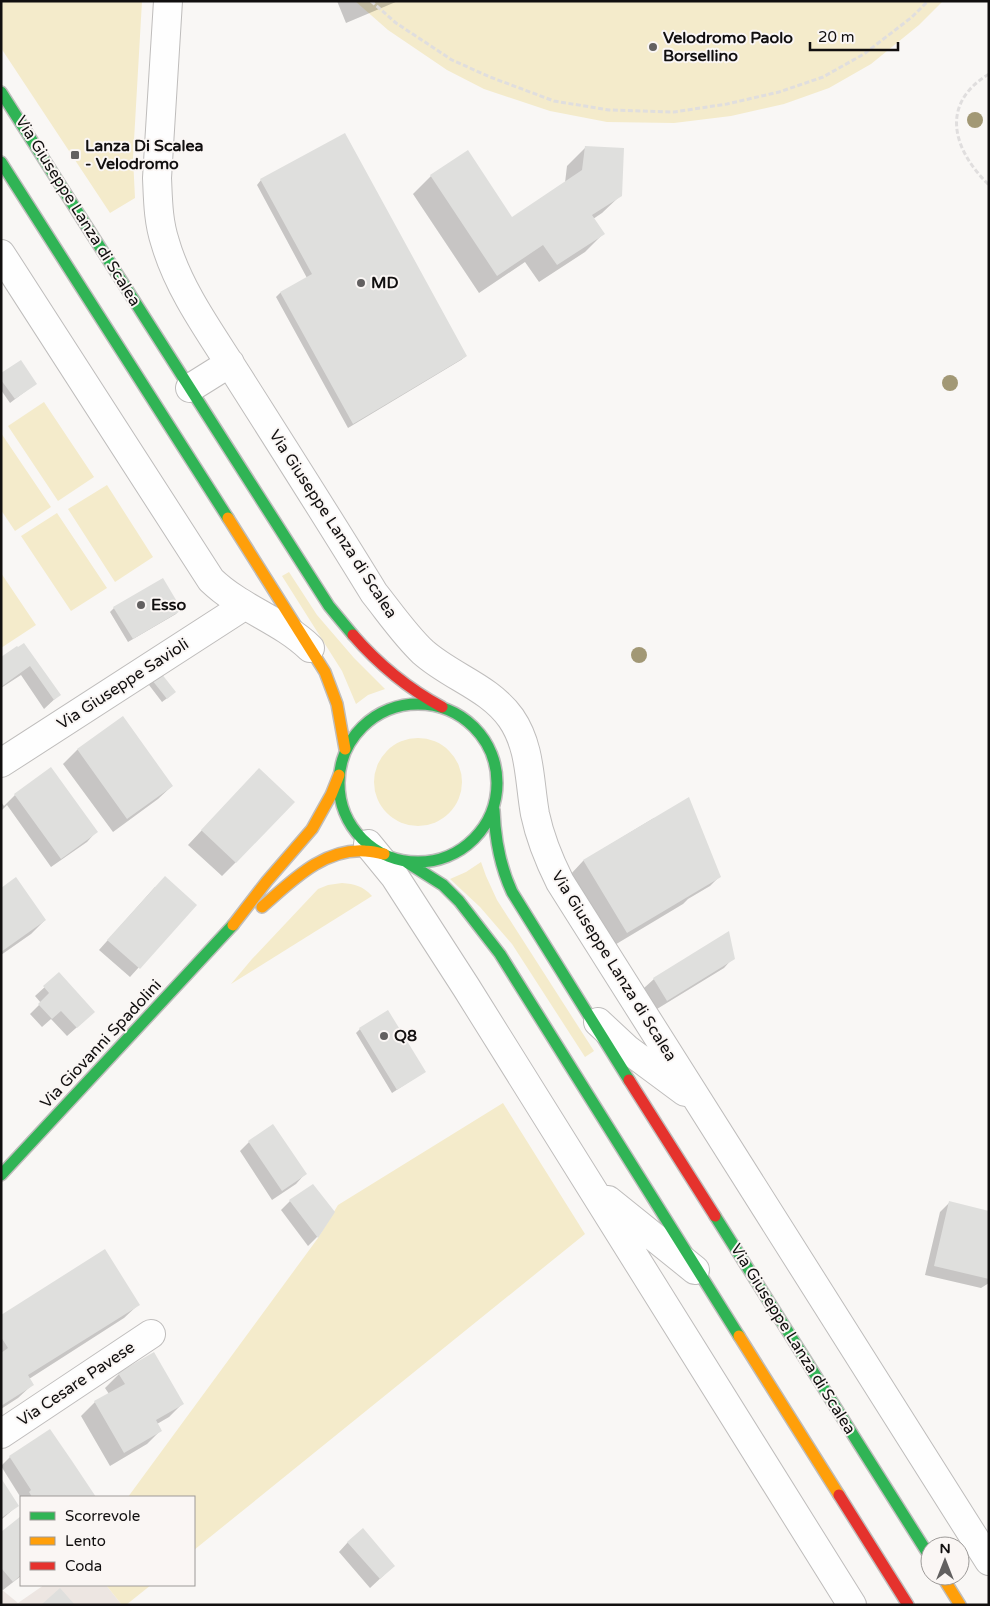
<svg xmlns="http://www.w3.org/2000/svg" width="990" height="1606" font-family="'Varela Round',sans-serif">
<style>
.built{fill:#ede6e2}
.green{fill:#f4ebcb}
.shadow{fill:#0003}
.building{fill:#dfdfdd}
.lines{fill:none;stroke-linecap:round;stroke-linejoin:round}
.street-casing{stroke:#bfbdbc;stroke-width:30}
.fast-casing{stroke:#bfbdbc;stroke-width:14}
.slow-casing{stroke:#bfbdbc;stroke-width:14}
.jam-casing{stroke:#bfbdbc;stroke-width:14}
.path{stroke:#e0dede;stroke-width:3;stroke-dasharray:5 2.5;stroke-linecap:butt}
.street{stroke:#fefefe;stroke-width:28}
.fast{stroke:#30b455;stroke-width:11}
.slow{stroke:#ff9f0a;stroke-width:11}
.jam{stroke:#e5322d;stroke-width:11}
.tree{fill:#a29875}
.poi-dot{fill:#626060;stroke:#faf6f4;stroke-width:2}
.labels{text-anchor:middle;dominant-baseline:central;stroke-width:4;stroke-linejoin:round;paint-order:stroke}
.poi-label{font-size:16px;font-weight:bold;fill:#110f0f;stroke:#faf6f4;text-anchor:start}
.street-label{font-size:16px;fill:#110f0f;stroke:#faf6f4}
</style>
<rect width="100%" height="100%" fill="#f9f7f5"/>
<path class="built" d="M44,1585h62l16,20h-121v-16l17,14z"/>
<path class="green" d="M1,1h141l-9,157 2,40 -25,15 -109,-165z
M355,1h588l-24,24 -48,39 -42,24 -45,16 -53,12 -57,7 -67,-1 -57,-11 -66,-22 -37,-19 -59,-40z
M44,402l50,75 -36,24 -50,-75z
M1,433l50,74 -36,24 -14,-21z
M107,485l46,72 -38,25 -47,-73z
M57,513l50,75 -36,23 -50,-75z
M289,572l28,43 37,43 31,31 -17,6 -12,9 -14,-33 -60,-95z
M1,573l35,52 -35,23z
M374 782a44 44 0 1 1 88 0a44 44 0 1 1-88 0Z
M481,862l5,14 11,24 97,151 -9,6 -73,-113 -32,-37 -30,-28 16,-7z
M342,883c13,1 21,3 30,13l-141,88 21,-25 66,-70 10,-4z
M503,1103l82,131 -391,316v-53h-66l190,-259 20,-33z
M106,1585h45l-25,20h-4z"/>
<path class="shadow" d="M337,1h61l-52,22z
M585,148l36,47 -19,18 -9,6 10,15 -18,18 -46,30 -14,-20 -46,31 -66,-99 18,-18 80,43 54,-36 2,-17z
M261,180l205,176 -5,4 -113,68 -72,-131 4,-4 27,-15 -50,-93z
M1,374l34,10 -25,19 -9,-13z
M114,608l66,1 -4,5 -48,28 -18,-30z
M17,647l42,48 -15,14 -23,-34 -20,13v-30z
M153,681l17,15 -8,6 -13,-17z
M122,718l50,68 -14,13 -45,33 -50,-68 14,-14z
M245,784l-9,78 -14,14 -34,-31z
M15,795l81,37 -9,10 -36,25 -44,-62 -6,6v-9l3,4z
M654,818l65,59 -9,9 -22,13 -5,5 -70,42 -43,-71 13,-14z
M155,887l40,18 -65,72 -31,-27z
M1,889l44,31 -14,14 -30,21z
M728,933l5,25 -9,10 -67,41 -13,-21 10,-9z
M59,974l25,47 -17,15 -16,-17 -9,8 -12,-13 11,-11 -6,-7z
M360,1029l64,43 -32,21 -36,-60z
M249,1142l56,32 -9,10 -24,16 -32,-49z
M290,1201l43,11 -16,25 -9,9 -27,-36z
M949,1203l40,9v71l-8,5 -56,-13 15,-63z
M138,1305l-14,13 -95,61 3,6 -14,13 -17,11v-93z
M119,1374l64,29 -14,14 -12,7 4,6 -14,14 -37,22 -29,-50 14,-14 14,-8 -4,-6z
M50,1431l44,66 -73,1 -20,-32 9,-9z
M1,1481l16,25 -16,14z
M21,1518v58l-18,14 -2,-1v-56z
M348,1542l36,33 -14,13 -31,-36z"/>
<path class="building" d="M345,133l122,223 -114,68 -73,-132 32,-18 -52,-95z
M585,146l39,2 -2,48 -30,19 13,19 -48,31 -14,-20 -46,31 -67,-101 38,-25 44,67 70,-47z
M21,360l16,24 -22,15 -14,-19v-7z
M163,578l19,32 -49,29 -20,-32z
M24,643l37,52 -7,5 -24,-34 -29,21v-30l16,-11 1,1z
M161,673l15,19 -9,7 -15,-19z
M123,716l50,70 -46,33 -50,-70z
M51,767l47,65 -37,27 -47,-65z
M259,768l36,34 -59,61 -35,-33z
M689,797l32,80 -94,56 -44,-73z
M165,876l32,29 -57,64 -33,-29z
M16,877l30,43 -45,32v-64z
M729,931l6,28 -68,42 -14,-23z
M59,972l36,40 -18,16 -16,-17 -9,8 -14,-15 11,-11 -6,-7z
M388,1010l38,62 -29,18 -38,-62z
M273,1124l34,50 -25,17 -34,-50z
M313,1184l22,28 -17,26 -29,-38z
M949,1201l40,10v68l-55,-13z
M105,1249l35,56 -112,70 6,10 -33,21v-53l7,-5 -7,-11v-22z
M154,1352l30,52 -28,16 6,11 -38,22 -30,-52 31,-17 -7,-11z
M50,1429l22,32 24,36h-64l-3,-5 2,-2 -22,-34z
M1,1478l18,28 -18,12z
M21,1516v59l-8,7 -11,-13h-1v-37z
M363,1528l32,38 -15,13 -33,-37z
M60,1588l15,17h-34z"/>
<g class="lines">
<g class="street-casing">
<path id="street" d="M168,1l-11,177c1,21 1,43 8,64 14,49 47,93 74,136 45,71 91,143 135,215 16,20 31,42 49,59 28,25 66,35 88,66 20,29 18,63 24,96 5,24 14,46 25,68l429,679
M1,254l210,326c30,29 70,40 99,68
M190,388l40,-25
M1,763l243,-157
M368,844l27,33 71,110 386,618
M598,1022l29,27 58,43
M608,1200l87,70
M1,1434l150,-100"/>
</g>
<g class="fast-casing">
<path id="fast" d="M1,92l328,514 24,29
M1,162l227,356
M339 783a79 79 0 1 1 158 0a79 79 0 1 1-158 0Z
M494,810c1,29 6,56 18,82l117,188
M405,861l38,24 16,16 41,53 239,382
M1,1175l232,-250
M715,1216l215,341"/>
</g>
<g class="slow-casing">
<path id="slow" d="M228,518l97,154 12,32 8,45
M262,907c29,-25 61,-59 103,-56 6,0 13,2 19,3
M233,925l34,-44 45,-52 19,-34 8,-20
M739,1336l100,159
M942,1576l18,29"/>
</g>
<g class="jam-casing">
<path id="jam" d="M353,635c26,30 54,53 89,72
M629,1080l86,136
M839,1495l69,110"/>
</g>
<path class="path" d="M371,1l25,22 56,37 38,17 64,24 55,9 65,2 53,-8 52,-12 44,-15 41,-23 48,-37 16,-16
M989,74c-50,30 -36,76 0,111"/>
<use href="#street" class="street"/>
<use href="#fast" class="fast"/>
<use href="#slow" class="slow"/>
<use href="#jam" class="jam"/>
</g>
<g class="tree">
<circle cx="975" cy="120" r="8"/>
<circle cx="950" cy="383" r="8"/>
<circle cx="639" cy="655" r="8"/>
</g>
<g class="poi-dot">
<circle cx="653" cy="47" r="5"/>
<rect x="70" y="150" width="10" height="10" rx="2.5"/>
<circle cx="361" cy="283" r="5"/>
<circle cx="141" cy="605" r="5"/>
<circle cx="384" cy="1036" r="5"/>
</g>
<g class="labels">
<g class="poi-label">
<text x="663" y="38">Velodromo Paolo<tspan x="663" dy="18">Borsellino</tspan></text>
<text x="85" y="146">Lanza Di Scalea<tspan x="85" dy="18">- Velodromo</tspan></text>
<text x="371" y="283">MD</text>
<text x="151" y="605">Esso</text>
<text x="394" y="1036">Q8</text>
</g>
<g class="street-label">
<text transform="translate(78 211) rotate(58)">Via Giuseppe Lanza di Scalea</text>
<text transform="translate(333 524) rotate(57)">Via Giuseppe Lanza di Scalea</text>
<text transform="translate(123 684) rotate(-33)">Via Giuseppe Savioli</text>
<text transform="translate(614 966) rotate(58)">Via Giuseppe Lanza di Scalea</text>
<text transform="translate(101 1044) rotate(-47)">Via Giovanni Spadolini</text>
<text transform="translate(793 1339) rotate(58)">Via Giuseppe Lanza di Scalea</text>
<text transform="translate(76 1384) rotate(-34)">Via Cesare Pavese</text>
</g>
</g>
<rect width="990" height="1606" fill="none" stroke="#110f0f" stroke-width="5"/>
<rect x="20" y="1496" width="175" height="90" fill="#faf6f4" stroke="#9d9a98"/>
<rect x="30" y="1512" width="25" height="8" fill="#30b455" stroke="#9d9a98"/>
<text x="65" y="1521" font-size="15" fill="#110f0f">Scorrevole</text>
<rect x="30" y="1537" width="25" height="8" fill="#ff9f0a" stroke="#9d9a98"/>
<text x="65" y="1546" font-size="15" fill="#110f0f">Lento</text>
<rect x="30" y="1562" width="25" height="8" fill="#e5322d" stroke="#9d9a98"/>
<text x="65" y="1571" font-size="15" fill="#110f0f">Coda</text>
<g transform="translate(945 1561)"><circle r="24" fill="#faf6f4" stroke="#9d9a98"/>
<path d="M0-4L9 19L0 12L-9 19Z" fill="#626060"/>
<text y="-8" font-size="14" font-weight="bold" text-anchor="middle" fill="#110f0f">N</text>
</g>
<path d="M810 42v8h88v-8" fill="none" stroke="#110f0f" stroke-width="2.5"/>
<text x="818" y="42" font-size="15" fill="#110f0f" stroke="#faf6f4" stroke-width="4" paint-order="stroke">20 m</text>
</svg>
